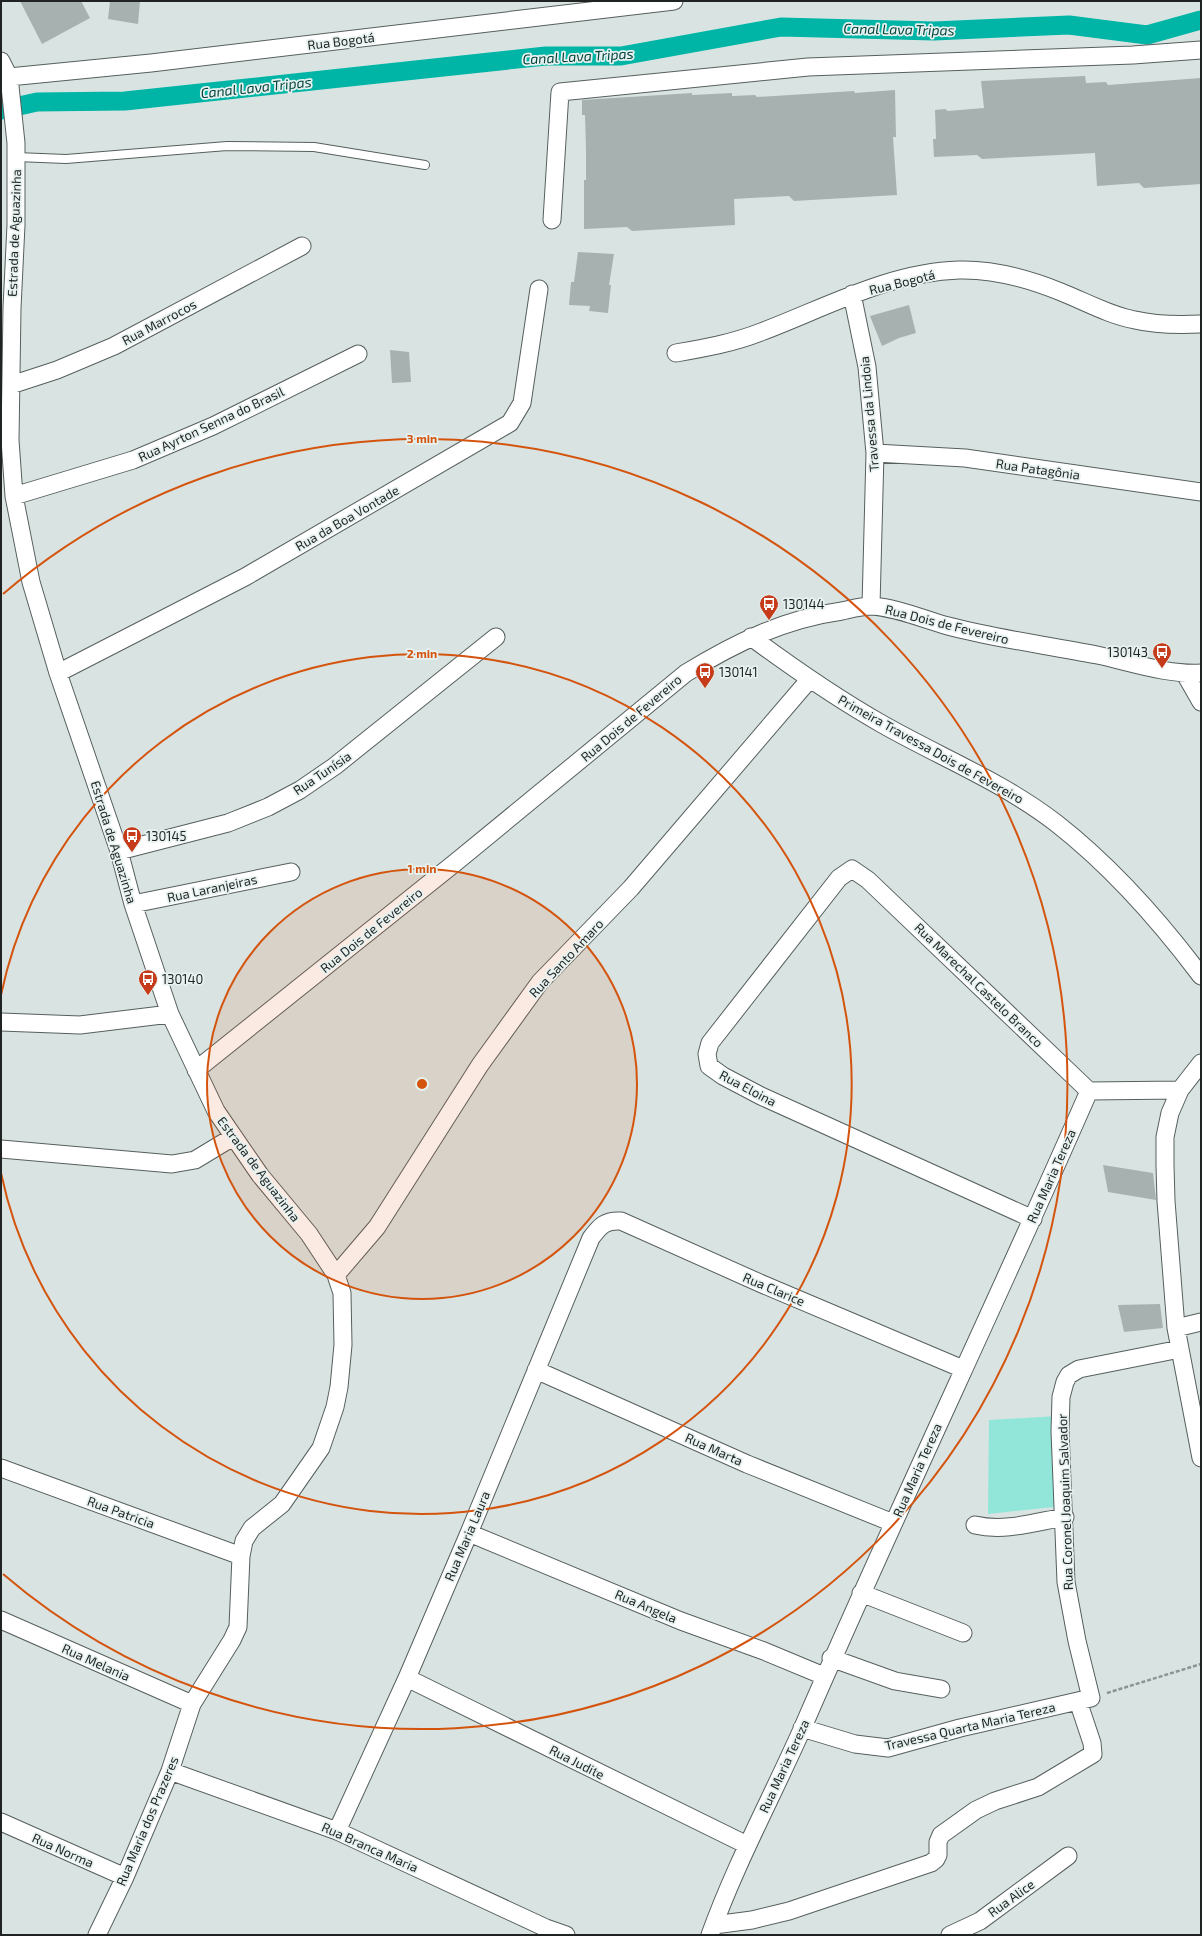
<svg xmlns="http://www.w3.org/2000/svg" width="1202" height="1936" font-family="'Exo 2',sans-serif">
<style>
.green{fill:#91e6d9}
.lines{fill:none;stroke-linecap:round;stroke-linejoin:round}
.canal{stroke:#01b5a6;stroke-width:19}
.building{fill:#a7b2b0}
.lane-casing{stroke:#565f5e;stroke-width:10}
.street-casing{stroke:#565f5e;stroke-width:19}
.path{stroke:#8d9593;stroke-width:2.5;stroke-dasharray:4 2;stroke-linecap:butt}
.lane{stroke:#fff;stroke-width:8}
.street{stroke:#fff;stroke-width:17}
.ring{fill:none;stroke:#d4540e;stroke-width:2}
.labels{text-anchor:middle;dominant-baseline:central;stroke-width:3.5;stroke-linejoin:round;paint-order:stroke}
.street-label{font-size:13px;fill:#1f2322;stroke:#e7f2f0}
.poi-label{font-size:13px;fill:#1f2322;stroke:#e7f2f0;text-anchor:start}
.water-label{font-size:14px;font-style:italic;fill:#00433c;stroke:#e7f2f0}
.centre{fill:#d4540e;stroke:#e7f2f0;stroke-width:2}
.ring-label{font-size:12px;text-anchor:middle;font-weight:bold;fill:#d4540e;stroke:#e7f2f0;stroke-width:3.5;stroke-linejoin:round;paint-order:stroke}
</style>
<rect width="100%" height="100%" fill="#d9e4e2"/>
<path class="green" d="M1058,1416l5,90 -75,8 1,-94z"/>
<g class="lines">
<path class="canal" d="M1,110l36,-8 88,-1 421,-45h75l160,-29 153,4 135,-6 78,10 54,-15"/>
</g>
<path class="building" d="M20,1h61l9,17 -48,26z
M110,1h30l-2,23 -30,-5z
M1085,76l1,7 20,-1 2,3 93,-7v106l-57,4 -5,-5 -42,3 -2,-33 -113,6 -5,-4 -43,2 -1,-18h3l-1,-29 10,-1 3,2 36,-3 -3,-27z
M895,90l1,47h-3l4,58 -103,6 -5,-5 -55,3 1,26 -103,6 -5,-4 -43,2v-49h2v-30l-1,-35h-3v-15l110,-7v2l40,-2v3l23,-1 2,2 97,-6 1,2z
M578,252l36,2 -5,31h2l-3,28 -19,-2 1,-5 -21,-1 2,-23h3z
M909,305l7,28 -17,5 -17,8 -12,-30z
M390,350l19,2 2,30 -19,1z
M1103,1165l50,8 3,27 -48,-8z
M1160,1304l3,24 -39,4 -6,-27z"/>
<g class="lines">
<g class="lane-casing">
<path id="lane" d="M16,157l50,2 161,-13 87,1 111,18"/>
</g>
<g class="street-casing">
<path id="street" d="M1,61l8,16 7,66v82l-4,83 -2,132 4,56 17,86 27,91 61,178 14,53 37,110 46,97 44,64 49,59 27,41 6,18 1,52 -4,42 -4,20 -14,41 -39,56 -30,24 -8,13 -3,15 -3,71 -6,13 -40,64 -22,67 -45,106 -28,58
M9,77l142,-14 523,-62
M552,220l8,-128 248,-25 325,-12 68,-5
M852,294l15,73 8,86 -4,153
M676,353c29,-5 57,-10 85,-21 64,-24 128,-60 198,-62 35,-1 70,9 102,22 25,10 48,23 74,28 21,5 44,5 66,4
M11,385l46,-15 57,-24 188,-100
M875,453l90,5 236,34
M14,496l119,-36 80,-34 145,-72
M751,637c42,31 85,61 131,87 58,33 121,58 174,99 55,43 103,97 145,153
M58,673l187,-96 265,-154 12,-20 17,-114
M1185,674l16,28
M119,851l109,-28 40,-16 32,-17 35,-24 161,-129
M133,904l158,-32
M1,1022l79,3 90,-11
M1201,1063l-21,27 -10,23 -5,24v28l1,36 10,127 25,130
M196,1070l260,-208 230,-189c49,-30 98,-54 156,-62 9,-2 20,-5 30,-5 26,2 51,13 76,20 49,13 99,19 149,29 34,7 70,20 104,18
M1089,1091l91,-1
M1,1149l171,15 23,-4 38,-23
M1033,1219l-272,-123 -38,-20 -14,-10 -2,-12 3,-11 129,-165 13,-9 16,11 221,211
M336,1275l41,-48 103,-162 60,-83 91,-94 178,-208
M1176,1328l25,-6
M536,1370l211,94 146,59
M1,1468l240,88
M975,1525c30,7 60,-3 90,-8
M469,1533l212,88 83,30 60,25
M861,1593l102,40
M1,1620l191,84
M831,1658l64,23 46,8
M407,1678l340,167
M802,1728l53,16 33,4 72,-20 131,-30 -14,-57 -11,-59 -6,-151 1,-34 4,-15 4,-7 10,-6 101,-20
M170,1771l167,60 209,97 20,7
M1,1822l124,55
M337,1831l70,-153 62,-145 122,-295c9,-12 14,-18 30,-17l141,63 201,85
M714,1925l38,-5 37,-9 142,-48 5,-4 2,-4v-13l3,-7 35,-25 19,-9 43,-14 55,-33 -1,-11 -14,-42
M710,1935c26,-72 62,-138 93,-208 92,-213 193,-423 286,-636
M950,1935l30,-14 88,-65"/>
</g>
<path class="path" d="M1107,1693l94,-29"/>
<use href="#lane" class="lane"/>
<use href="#street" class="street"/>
</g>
<circle cx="422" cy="1084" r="215" fill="#d4540e" fill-opacity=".12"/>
<g class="ring">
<circle cx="422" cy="1084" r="215"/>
<path d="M1 995A430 430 0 1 1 1 1173"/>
<path d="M3 594A645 645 0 1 1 3 1574"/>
</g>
<defs>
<g id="bus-pin" transform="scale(1)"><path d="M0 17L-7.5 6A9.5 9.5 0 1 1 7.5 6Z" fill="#c63c1b" stroke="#e7f2f0"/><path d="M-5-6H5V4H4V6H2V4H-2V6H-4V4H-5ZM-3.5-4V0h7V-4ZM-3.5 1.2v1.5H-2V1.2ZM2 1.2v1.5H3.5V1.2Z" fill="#fff"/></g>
</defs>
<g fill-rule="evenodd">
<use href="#bus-pin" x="769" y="604"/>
<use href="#bus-pin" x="1162" y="652"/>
<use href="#bus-pin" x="705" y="672"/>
<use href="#bus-pin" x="132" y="836"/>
<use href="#bus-pin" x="148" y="979"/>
</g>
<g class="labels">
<g class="street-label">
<text transform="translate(341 41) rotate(-7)">Rua Bogotá</text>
<text transform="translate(14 233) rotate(-88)">Estrada de Aguazinha</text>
<text transform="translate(902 282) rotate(-14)">Rua Bogotá</text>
<text transform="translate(159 322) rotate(-28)">Rua Marrocos</text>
<text transform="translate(869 414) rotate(-95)">Travessa da Lindoia</text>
<text transform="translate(211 424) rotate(-25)">Rua Ayrton Senna do Brasil</text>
<text transform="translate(1038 469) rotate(8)">Rua Patagônia</text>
<text transform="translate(347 518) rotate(-30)">Rua da Boa Vontade</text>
<text transform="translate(947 624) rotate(14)">Rua Dois de Fevereiro</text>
<text transform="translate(631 718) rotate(-40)">Rua Dois de Fevereiro</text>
<text transform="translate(931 749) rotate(29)">Primeira Travessa Dois de Fevereiro</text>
<text transform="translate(322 773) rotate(-34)">Rua Tunísia</text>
<text transform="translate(114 842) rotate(73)">Estrada de Aguazinha</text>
<text transform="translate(212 888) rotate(-12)">Rua Laranjeiras</text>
<text transform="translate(371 930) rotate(-39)">Rua Dois de Fevereiro</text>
<text transform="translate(566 958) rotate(-47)">Rua Santo Amaro</text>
<text transform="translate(979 985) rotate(44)">Rua Marechal Castelo Branco</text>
<text transform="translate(748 1088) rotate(28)">Rua Eloina</text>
<text transform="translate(259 1169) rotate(53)">Estrada de Aguazinha</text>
<text transform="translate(1051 1176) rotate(-66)">Rua Maria Tereza</text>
<text transform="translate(774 1289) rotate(23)">Rua Clarice</text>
<text transform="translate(714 1449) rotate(24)">Rua Marta</text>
<text transform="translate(917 1470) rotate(-66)">Rua Maria Tereza</text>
<text transform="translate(1065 1502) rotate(-92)">Rua Coronel Joaquim Salvador</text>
<text transform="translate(121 1512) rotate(20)">Rua Patricia</text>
<text transform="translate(467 1536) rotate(-67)">Rua Maria Laura</text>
<text transform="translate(646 1606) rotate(23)">Rua Angela</text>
<text transform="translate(96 1662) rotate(24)">Rua Melania</text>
<text transform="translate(970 1726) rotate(-13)">Travessa Quarta Maria Tereza</text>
<text transform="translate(577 1762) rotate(27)">Rua Judite</text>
<text transform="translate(784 1766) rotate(-65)">Rua Maria Tereza</text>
<text transform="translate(147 1821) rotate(-67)">Rua Maria dos Prazeres</text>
<text transform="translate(370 1847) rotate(24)">Rua Branca Maria</text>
<text transform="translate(63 1850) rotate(24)">Rua Norma</text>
<text transform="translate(1011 1898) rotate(-36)">Rua Alice</text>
</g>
<g class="poi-label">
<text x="783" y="604">130144</text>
<text x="1148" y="652" text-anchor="end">130143</text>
<text x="719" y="672">130141</text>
<text x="146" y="836">130145</text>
<text x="162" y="979">130140</text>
</g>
<g class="water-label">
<text transform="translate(899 29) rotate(1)">Canal Lava Tripas</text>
<text transform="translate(578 56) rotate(-3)">Canal Lava Tripas</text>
<text transform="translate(256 87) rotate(-6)">Canal Lava Tripas</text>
</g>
</g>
<circle cx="422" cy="1084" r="6" class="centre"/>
<g class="ring-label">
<text x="422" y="443">3 min</text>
<text x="422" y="658">2 min</text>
<text x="422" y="873">1 min</text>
</g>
<rect width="1202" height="1936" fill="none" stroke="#1f2322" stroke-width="4"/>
</svg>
